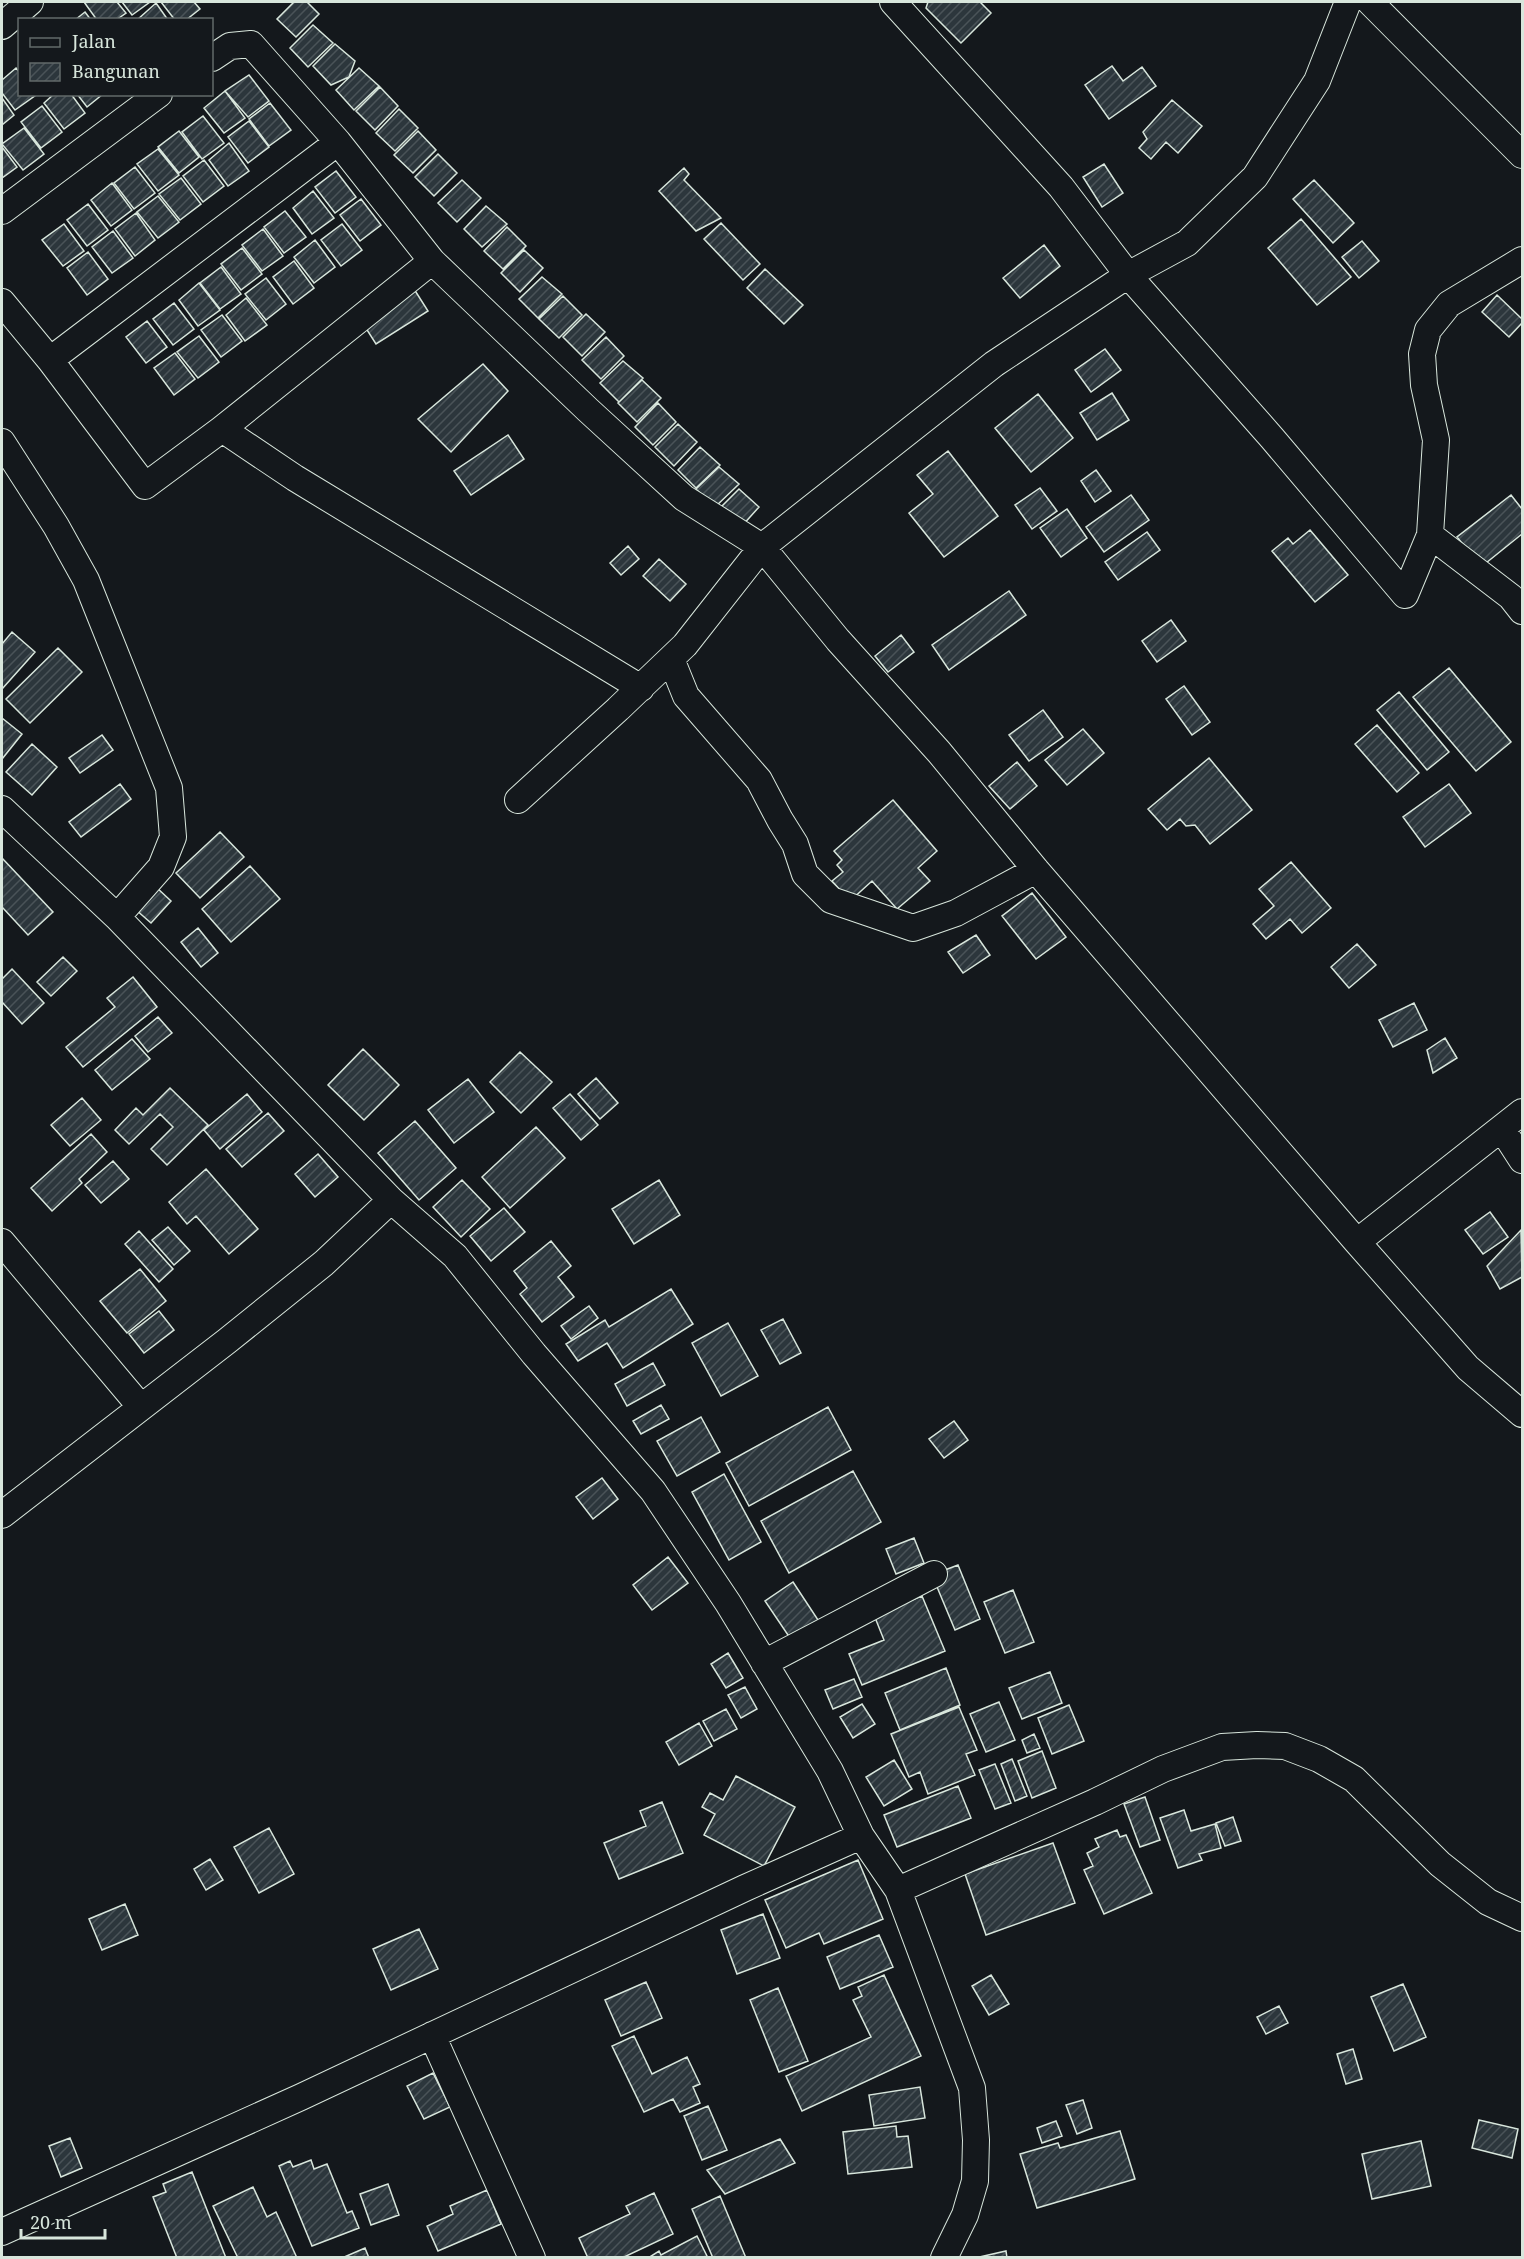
<svg xmlns="http://www.w3.org/2000/svg" width="1524" height="2259" font-family="'Noto Serif',serif">
<style>
.building{fill:url(#building-hatch);stroke:#d8e6dc;stroke-width:1.5}
.lines{fill:none;stroke-linecap:round;stroke-linejoin:round}
.street-casing{stroke:#d8e6dc;stroke-width:28}
.street{stroke:#14181c;stroke-width:26}
</style>
<defs>
<pattern id="building-hatch" width="6" height="6" patternUnits="userSpaceOnUse" patternTransform="scale(1.5)"><rect width="6" height="6" fill="#2c363c"/><path d="M-1 1l2-2M0 6l6-6M5 7l2-2" fill="none" stroke="#4a5358"/></pattern>
</defs>
<rect width="100%" height="100%" fill="#14181c"/>
<path class="building" d="M84,2h33l9,11 -10,7h-19z
M122,2h28l-18,13z
M161,2h33l6,7 -14,11h-11z
M294,2h13l12,12 -23,23 -19,-18z
M928,2h52l11,11 -30,30 -35,-35z
M156,3l12,17h-31z
M85,12l6,8h-16z
M313,25l20,18 -25,24 -18,-19z
M335,44l20,17 -6,16 -18,8 -18,-19z
M1112,66l11,15 19,-14 14,19 -47,33 -24,-34z
M16,68l4,5v21l16,1 -21,15 -13,-17v-13z
M359,68l20,18 -25,24 -18,-20z
M249,75l20,26 -21,16 -23,-26z
M380,87l18,19 -23,24 -19,-19z
M225,91l20,27 -21,15 -20,-25z
M54,94h17l14,19 -21,16 -20,-26z
M77,94h26l-16,13z
M2,98l12,17 -12,10z
M1172,100l30,26 -24,27 -12,-11 -15,17 -12,-11 8,-9 -4,-7z
M270,103l21,27 -22,16 -20,-27z
M42,106l20,26 -21,16 -20,-26z
M399,109l19,19 -23,23 -19,-18z
M203,116l21,27 -22,16 -20,-27z
M249,121l20,26 -21,16 -20,-26z
M24,128l20,26 -21,16 -21,-26z
M179,131l20,26 -20,16 -21,-26z
M418,131l18,19 -23,23 -19,-18z
M229,143l20,28 -21,15 -19,-26z
M2,147l15,20 -15,11z
M158,149l21,26 -21,16 -21,-27z
M438,154l19,19 -23,23 -19,-19z
M204,160l20,26 -21,16 -20,-26z
M1104,164l19,29 -21,14 -19,-30z
M135,167l20,26 -21,16 -20,-26z
M684,168l5,6 -5,6 37,38 -25,13 -37,-40z
M336,171l20,26 -21,16 -20,-26z
M181,178l20,26 -21,16 -21,-26z
M462,180l19,18 -24,24 -19,-19z
M1314,180l40,43 -21,20 -40,-44z
M112,183l20,27 -21,16 -20,-26z
M313,191l21,27 -22,16 -19,-26z
M158,196l21,26 -21,16 -21,-26z
M361,199l20,26 -21,16 -20,-26z
M88,204l20,26 -21,16 -20,-26z
M486,206l21,18 -25,23 -18,-18z
M285,211l21,26 -22,16 -20,-26z
M136,213l19,27 -20,16 -20,-27z
M1301,219l50,58 -34,28 -49,-57z
M721,223l39,41 -17,16 -39,-41z
M64,224l20,27 -21,15 -21,-26z
M342,224l20,26 -21,16 -20,-26z
M507,227l19,19 -23,23 -19,-18z
M263,229l20,27 -21,15 -20,-26z
M113,231l20,27 -21,15 -20,-26z
M315,240l20,27 -21,16 -20,-26z
M1362,241l17,20 -20,17 -17,-21z
M1044,245l16,21 -40,32 -17,-20z
M242,248l20,26 -21,16 -20,-26z
M524,250l19,18 -23,24 -19,-19z
M88,252l20,27 -21,16 -20,-27z
M294,261l20,27 -21,16 -20,-27z
M221,267l20,27 -21,15 -20,-26z
M765,269l38,36 -19,19 -37,-36z
M542,277l20,17 -24,24 -19,-19z
M266,278l20,26 -20,16 -21,-26z
M199,283l21,27 -22,16 -19,-26z
M414,289l14,22 -52,33 -14,-22z
M1497,295l25,24v4l-13,14 -27,-25z
M563,296l19,19 -23,23 -20,-19z
M246,298l21,27 -22,16 -19,-26z
M174,303l20,26 -21,16 -20,-26z
M586,314l19,18 -23,24 -19,-19z
M222,315l20,26 -21,16 -20,-27z
M147,321l20,26 -21,16 -20,-26z
M199,336l20,26 -21,16 -21,-26z
M606,337l18,19 -23,23 -19,-19z
M1105,349l16,21 -30,22 -16,-22z
M175,353l20,26 -21,16 -20,-27z
M623,361l20,17 -24,24 -19,-19z
M483,364l25,27 -57,61 -33,-33z
M642,380l19,18 -24,24 -19,-19z
M1112,393l17,27 -32,20 -17,-27z
M1038,394l35,44 -42,34 -36,-44z
M658,403l18,19 -23,23 -18,-18z
M678,424l19,18 -23,24 -19,-19z
M508,435l16,24 -53,36 -17,-24z
M700,447l20,18 -24,23 -18,-18z
M948,451l50,65 -54,41 -35,-44 24,-19 -16,-19z
M719,467l20,17 -25,24 -18,-19z
M1096,470l15,21 -16,11 -14,-21z
M1040,488l17,23 -25,18 -17,-24z
M739,489l20,18 -18,20 -25,-15z
M1131,495l18,25 -45,32 -18,-25z
M1511,495l11,14v25l-41,33 -24,-30z
M1067,509l20,29 -26,19 -21,-29z
M1310,530l38,45 -33,27 -43,-51 16,-13 5,6z
M1147,532l13,18 -42,30 -13,-18z
M628,546l11,13 -18,16 -11,-12z
M659,559l27,25 -16,17 -27,-25z
M1009,591l17,24 -77,55 -17,-25z
M1171,620l15,21 -29,21 -15,-21z
M12,632l23,20 -33,37v-45z
M901,635l13,17 -26,20 -13,-16z
M58,648l24,24 -52,51 -24,-24z
M1449,668l62,74 -35,29 -63,-74z
M1184,686l26,36 -18,13 -26,-36z
M1399,692l50,60 -22,18 -50,-60z
M1043,710l20,27 -34,24 -20,-26z
M2,718l20,16 -20,25z
M1377,725l42,48 -22,19 -42,-48z
M1083,729l21,24 -37,32 -22,-25z
M102,735l11,15 -33,23 -11,-15z
M32,744l25,23 -25,28 -26,-23z
M1209,758l43,52 -42,34 -15,-19 -9,1 -6,-7 -13,11 -19,-21z
M1017,762l20,24 -27,23 -21,-23z
M120,784l11,15 -50,38 -12,-15z
M1449,784l22,29 -46,34 -22,-30z
M893,800l44,51 -19,17 12,13 -33,28 -25,-28 -22,20 -18,-20 11,-9 -6,-7 5,-5 -8,-9z
M220,832l24,25 -44,41 -24,-25z
M2,858l51,54 -25,23 -26,-28z
M1291,862l40,46 -29,25 -12,-14 -24,20 -13,-15 21,-18 -15,-17z
M250,866l30,33 -49,43 -29,-33z
M156,887l15,14 -20,22 -16,-14z
M1032,893l34,44 -30,22 -34,-43z
M198,928l20,25 -17,14 -20,-25z
M976,935l14,20 -27,18 -15,-21z
M1357,944l19,21 -27,23 -18,-21z
M63,957l14,14 -26,25 -14,-14z
M12,969l32,34 -22,21 -20,-22v-23z
M133,977l24,30 -74,60 -17,-20 49,-40 -8,-9z
M1414,1003l13,27 -34,17 -14,-27z
M158,1017l14,16 -24,19 -13,-16z
M1445,1038l12,20 -24,15 -6,-23z
M132,1039l18,20 -38,31 -17,-20z
M363,1049l36,36 -35,35 -36,-35z
M520,1052l32,30 -31,31 -31,-31z
M596,1078l22,25 -18,16 -22,-25z
M468,1079l26,33 -40,31 -26,-33z
M170,1088l38,37 -41,40 -16,-16 22,-22 -13,-13 -31,30 -14,-14 21,-22 7,7z
M247,1094l15,18 -42,37 -16,-19z
M570,1094l28,31 -17,15 -28,-32z
M82,1098l19,22 -31,26 -19,-21z
M268,1113l16,18 -42,36 -16,-18z
M415,1121l41,47 -37,32 -41,-47z
M536,1127l29,31 -55,50 -28,-31z
M91,1134l16,18 -28,27 3,4 -30,28 -21,-23z
M318,1154l20,23 -23,20 -20,-23z
M113,1161l16,18 -28,24 -16,-18z
M206,1169l52,60 -29,25 -33,-38 -9,8 -18,-22z
M462,1180l28,29 -29,28 -28,-30z
M659,1180l21,35 -46,29 -22,-35z
M504,1208l21,24 -34,29 -21,-25z
M1490,1212l18,25 -25,17 -18,-24z
M168,1227l22,24 -16,14 -22,-25z
M1521,1230l1,47 -22,12 -13,-23z
M139,1231l34,38 -14,13 -34,-38z
M551,1241l20,25 -13,11 16,20 -32,25 -22,-28 7,-6 -13,-17z
M140,1269l26,32 -39,32 -27,-32z
M671,1289l22,35 -70,44 -16,-25 -29,18 -12,-17 39,-24 4,7z
M589,1306l9,12 -27,21 -10,-13z
M159,1311l15,19 -30,23 -15,-19z
M783,1319l18,34 -21,11 -19,-34z
M728,1323l30,53 -37,20 -29,-53z
M653,1363l12,22 -38,21 -12,-22z
M661,1405l8,14 -28,15 -8,-13z
M828,1407l23,43 -102,56 -23,-43z
M701,1417l19,35 -43,24 -20,-35z
M954,1421l14,19 -24,18 -15,-19z
M853,1471l28,51 -92,51 -28,-52z
M724,1474l37,68 -32,18 -37,-68z
M602,1478l16,21 -25,20 -17,-22z
M914,1538l10,25 -28,11 -10,-25z
M668,1557l20,26 -36,27 -19,-25z
M958,1565l22,54 -25,11 -23,-55z
M793,1582l29,44 -28,18 -29,-43z
M1013,1590l21,52 -29,11 -21,-51z
M922,1596l23,55 -83,34 -13,-31 35,-14 -10,-25z
M728,1653l15,25 -17,10 -15,-24z
M946,1668l14,37 -60,25 -15,-37z
M1050,1672l12,31 -40,16 -13,-31z
M854,1679l8,18 -29,12 -8,-19z
M745,1687l12,22 -16,9 -13,-23z
M999,1702l16,38 -29,12 -16,-38z
M862,1704l13,20 -22,14 -13,-21z
M1069,1705l15,36 -32,13 -14,-36z
M959,1707l18,43 -11,4 9,21 -47,19 -8,-22 -11,5 -18,-43z
M726,1709l11,20 -23,12 -11,-20z
M699,1723l13,23 -33,19 -13,-23z
M1034,1734l6,14 -13,5 -5,-13z
M1042,1751l14,37 -24,10 -14,-37z
M1012,1759l15,37 -12,5 -14,-37z
M894,1760l18,29 -28,17 -18,-29z
M995,1764l16,39 -16,6 -16,-39z
M736,1776l59,31 -31,59 -60,-31 11,-21 -13,-7 8,-14 13,7z
M958,1786l13,32 -74,29 -13,-32z
M1145,1797l15,43 -20,7 -16,-43z
M662,1802l21,51 -64,26 -15,-36 42,-17 -6,-15z
M1184,1810l7,21 24,-7 6,24 -22,6 3,6 -24,8 -18,-50z
M1233,1817l8,24 -16,5 -9,-23z
M269,1828l25,46 -35,19 -25,-46z
M1117,1830l3,7 6,-2 26,58 -48,21 -20,-44 9,-4 -6,-13 12,-6 -4,-8z
M1053,1843l22,60 -89,32 -21,-61z
M210,1859l13,21 -17,10 -12,-21z
M858,1860l25,59 -59,25 -5,-11 -33,15 -21,-48z
M125,1904l13,31 -36,15 -13,-31z
M763,1914l17,44 -43,16 -16,-44z
M419,1929l19,40 -47,21 -18,-41z
M879,1935l14,32 -53,22 -13,-32z
M884,1975l37,81 -119,55 -16,-35 85,-39 -18,-37 9,-4 -4,-9z
M991,1975l18,29 -20,11 -17,-29z
M646,1982l16,36 -41,18 -16,-36z
M1403,1984l23,53 -32,14 -23,-54z
M778,1988l30,73 -29,11 -29,-72z
M1279,2006l9,17 -22,11 -9,-17z
M634,2036l18,38 35,-17 13,27 -7,3 7,16 -20,9 -7,-13 -29,13 -32,-66z
M1353,2049l9,30 -16,5 -9,-30z
M433,2073l17,34 -26,12 -17,-33z
M920,2087l5,31 -51,8 -5,-31z
M1083,2100l9,28 -15,6 -11,-29z
M708,2106l19,44 -25,10 -18,-44z
M1479,2120l39,9 -6,29 -40,-10z
M1056,2121l6,15 -20,7 -5,-15z
M896,2126l1,11 11,-1 4,31 -64,7 -5,-42z
M1120,2131l15,48 -98,29 -17,-54 38,-11 2,5z
M70,2138l12,30 -21,9 -12,-31z
M780,2139l15,24 -70,31 -18,-24z
M1421,2141l10,45 -59,13 -10,-45z
M311,2160l3,9 13,-5 20,49 5,-2 7,17 -47,18 -33,-80 11,-5 3,6z
M192,2172l34,86h-49l-24,-61 13,-5 -3,-8z
M388,2184l11,31 -28,10 -11,-31z
M253,2187l14,30 9,-5 21,46h-59l-25,-52z
M487,2190l14,34 -63,27 -11,-25 26,-12 -3,-8z
M654,2193l19,41 -51,24h-34l-9,-20 51,-24 -4,-8z
M720,2196l26,62h-33l-21,-49z
M697,2236l11,22h-60l11,-7 2,4z
M365,2248l4,10h-27z
M1006,2251l1,7h-32z"/>
<g class="lines">
<g class="street-casing">
<path id="street" d="M893,2l168,185 67,88 144,163 133,157 25,-60 6,-95 -12,-55 -2,-31 6,-24 21,-26 73,-44
M1370,2l152,153
M2,26l28,-24
M212,58l18,-12 21,-2 87,98 94,119 156,149 96,88 78,49 76,93 101,112 97,118 321,372 111,126 54,46
M2,211l157,-117
M2,302l48,58 95,126 77,-57 210,-168
M50,360l288,-218
M222,429l73,49 346,210
M2,442l54,84 30,54 83,208 4,49 -12,30 -44,50
M1430,535l81,62 11,14
M671,659l15,37 73,84 21,40 15,24 10,30 26,26 82,28 43,-15 80,-43
M518,800l100,-91 67,-64 77,-98 232,-183 134,-89 59,-32 68,-66 62,-96 31,-79
M2,809l115,108 274,283 64,56 79,98 119,137 75,112 102,168 31,65 37,54 74,198 4,52 -1,41 -10,34 -21,43
M1502,1129l20,31
M2,1242l138,164
M1357,1242l165,-130
M2,1515l225,-174 97,-78 67,-63
M764,1663l170,-89
M898,1890l197,-88 68,-33 59,-22 35,-2 28,1 34,13 35,20 86,85 48,38 34,16
M432,2035l100,223
M2,2232l299,-135 444,-209 116,-52"/>
</g>
<use href="#street" class="street"/>
</g>
<rect width="1524" height="2259" fill="none" stroke="#d8e6dc" stroke-width="6"/>
<rect x="18" y="18" width="195" height="78" fill="#14181c" stroke="#626a69" stroke-width="1.5"/>
<rect x="30" y="38" width="30" height="9" fill="#14181c" stroke="#626a69" stroke-width="1.5"/>
<text x="72" y="48" font-size="18" fill="#d8e6dc">Jalan</text>
<rect x="30" y="63" width="30" height="18" fill="url(#building-hatch)" stroke="#626a69" stroke-width="1.5"/>
<text x="72" y="78" font-size="18" fill="#d8e6dc">Bangunan</text>
<path d="M21 2229v9h84v-9" fill="none" stroke="#d8e6dc" stroke-width="3"/>
<text x="30" y="2229" font-size="18" fill="#d8e6dc" stroke="#14181c" stroke-width="4.5" paint-order="stroke">20 m</text>
</svg>
